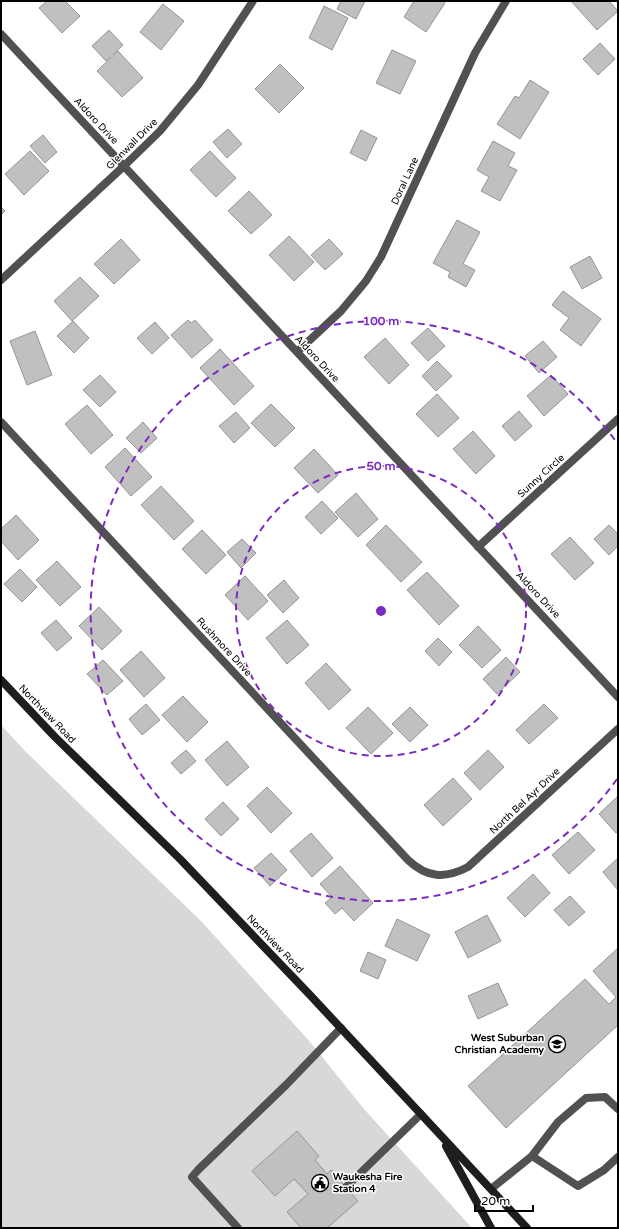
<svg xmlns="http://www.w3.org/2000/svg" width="619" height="1229" font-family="'Varela Round',sans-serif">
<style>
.green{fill:#d8d8d8}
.building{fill:#c0c0c0;stroke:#959595}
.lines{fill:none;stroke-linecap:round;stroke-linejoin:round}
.lane{stroke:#515151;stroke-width:8}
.street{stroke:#515151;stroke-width:8}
.secondary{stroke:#1e1e1e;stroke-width:8}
.ring{fill:none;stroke:#7b2cbf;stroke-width:2;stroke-dasharray:7 5}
.labels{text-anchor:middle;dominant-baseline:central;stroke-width:3;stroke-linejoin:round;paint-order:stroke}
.street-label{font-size:10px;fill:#000;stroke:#fff}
.poi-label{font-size:10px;font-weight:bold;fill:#000;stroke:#fff;text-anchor:end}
.centre{fill:#7b2cbf;stroke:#fff;stroke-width:2}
.ring-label{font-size:12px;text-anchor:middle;font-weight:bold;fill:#7b2cbf;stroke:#fff;stroke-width:3;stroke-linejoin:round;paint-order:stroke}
</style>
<rect width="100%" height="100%" fill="#fff"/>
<path class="green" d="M1,725l24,26 177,171 109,121 53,66 108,119h-471z"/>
<path class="building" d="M47,1h18l15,15 -18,17 -23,-25z
M341,1h24l-9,18 -19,-10z
M414,1h28l3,2 -19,29 -22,-15z
M571,1h38l9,10 -21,19z
M163,4l21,17 -23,29 -21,-18z
M324,6l24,12 -16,32 -23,-12z
M109,30l14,15 -17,16 -14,-15z
M600,43l15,16 -17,16 -15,-16z
M392,50l24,11 -16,33 -24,-11z
M118,51l25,27 -21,19 -25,-26z
M280,64l24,24 -25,25 -24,-24z
M530,80l19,12 -29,47 -23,-15 18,-28 4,2z
M228,129l14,15 -15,14 -14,-16z
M361,130l16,8 -11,23 -16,-8z
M43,135l14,17 -12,11 -15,-17z
M493,141l22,12 -7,13 9,4 -17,31 -19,-10 8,-14 -12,-7z
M30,151l19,20 -25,24 -19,-21z
M210,151l26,27 -20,19 -26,-27z
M249,191l23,24 -21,19 -23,-23z
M1,207l4,4 -4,4z
M457,220l23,12 -17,32 12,6 -9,17 -18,-10 2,-5 -17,-9z
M289,236l25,26 -20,19 -25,-26z
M121,239l19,21 -26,24 -20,-20z
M329,239l14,15 -18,16 -14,-15z
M590,256l12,22 -20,11 -12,-22z
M80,277l19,19 -27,25 -18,-20z
M563,291l38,28 -20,27 -21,-16 9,-12 -17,-13z
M188,320l3,3 4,-3 18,20 -21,18 -21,-23z
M73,321l16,17 -15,15 -17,-17z
M155,322l14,16 -17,16 -15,-16z
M428,328l17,18 -17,15 -17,-18z
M35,331l17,44 -25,10 -17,-44z
M385,338l24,27 -20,19 -25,-27z
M543,341l14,16 -18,16 -14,-17z
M220,349l34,37 -20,19 -34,-37z
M437,361l15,15 -16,15 -14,-15z
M100,375l16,17 -16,15 -17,-17z
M551,375l17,19 -24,22 -17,-20z
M437,394l22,24 -21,19 -22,-23z
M271,404l24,24 -20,19 -24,-24z
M87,405l26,30 -22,19 -26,-30z
M519,411l13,15 -17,15 -13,-15z
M236,412l14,16 -16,15 -15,-17z
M143,422l14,16 -16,15 -15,-15z
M473,431l22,25 -19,18 -23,-25z
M125,448l27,29 -21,19 -26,-29z
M314,449l24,26 -20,18 -24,-25z
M161,486l33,35 -20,19 -33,-35z
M356,493l22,26 -20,18 -23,-25z
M322,501l16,17 -17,16 -16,-17z
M16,515l23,25 -21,20 -17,-19v-12z
M386,525l36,37 -21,20 -35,-37z
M609,525l9,9v12l-9,9 -15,-16z
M202,530l24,25 -20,19 -24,-25z
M570,537l24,26 -19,17 -24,-26z
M242,539l14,14 -15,15 -14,-16z
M57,561l24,26 -21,19 -24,-26z
M20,569l17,18 -15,15 -18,-18z
M427,572l32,34 -20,19 -32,-35z
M245,576l23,25 -20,19 -23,-25z
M284,580l15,18 -16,15 -16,-18z
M99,607l23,24 -20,19 -23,-24z
M56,620l16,18 -15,13 -16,-18z
M287,620l22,25 -22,19 -21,-26z
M478,626l23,24 -19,18 -23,-23z
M438,638l14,14 -13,14 -14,-15z
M141,651l24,27 -21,19 -24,-27z
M506,657l14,15 -23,22 -14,-15z
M103,660l20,21 -16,14 -20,-21z
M326,663l25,27 -22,20 -24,-27z
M183,696l25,26 -21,20 -25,-27z
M146,704l14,16 -18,15 -13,-16z
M544,704l14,14 -29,26 -13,-14z
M368,707l25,26 -22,21 -25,-26z
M410,707l18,18 -18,17 -18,-18z
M227,741l22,26 -22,19 -22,-26z
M186,750l10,11 -15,13 -10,-11z
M488,750l16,17 -24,23 -16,-17z
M453,778l19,21 -29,27 -19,-21z
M267,787l25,26 -21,20 -24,-27z
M618,796v35l-2,2 -17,-19z
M223,802l16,17 -18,17 -16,-17z
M578,832l17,18 -26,24 -17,-19z
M311,833l22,25 -21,19 -22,-26z
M271,853l16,17 -17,16 -16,-18z
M618,858v30l-1,1 -14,-17z
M340,866l33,37 -19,18 -12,-13 -7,6 -10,-11 7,-6 -12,-13z
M533,874l17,19 -25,24 -18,-19z
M570,896l15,16 -16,14 -15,-16z
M487,915l14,26 -33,17 -13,-26z
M397,919l33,16 -13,26 -32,-15z
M618,948v77l-112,103 -38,-42 117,-107 24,25 7,-7 -23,-26z
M368,952l18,8 -8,19 -18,-8z
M498,983l10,22 -30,14 -10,-23z
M297,1131l22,25 -4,4 12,14 4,-4 27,31 -31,27h-26l-14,-16 21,-18 -14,-15 -19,17 -23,-25z"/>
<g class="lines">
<path class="lane" d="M532,1156l26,-34 28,-24 19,-1 13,12
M346,1187l75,-73
M491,1189l41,-33 46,30 26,-16 14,-13
M238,1228l-46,-51 6,-7 88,-85 55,-57"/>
<path class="street" d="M1,34l617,663
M1,280l123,-114 36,-35 38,-46 55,-84
M297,352l44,-41 25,-30 15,-24 94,-204 31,-52
M1,422l407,438c19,18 37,19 60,7l150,-138
M478,547l140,-128"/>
<path class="secondary" d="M1,680l54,57 125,122 130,136 217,233
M446,1146l45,82"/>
</g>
<g class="ring">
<circle cx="381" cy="611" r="145"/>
<path d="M617 779A290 290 0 1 1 617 443"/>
</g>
<defs>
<g id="school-ring" transform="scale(0.9)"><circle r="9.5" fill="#fff" stroke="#000" stroke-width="1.5"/><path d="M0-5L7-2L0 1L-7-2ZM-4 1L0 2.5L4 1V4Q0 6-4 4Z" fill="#000"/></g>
<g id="civic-ring" transform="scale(0.9)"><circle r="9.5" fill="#fff" stroke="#000" stroke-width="1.5"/><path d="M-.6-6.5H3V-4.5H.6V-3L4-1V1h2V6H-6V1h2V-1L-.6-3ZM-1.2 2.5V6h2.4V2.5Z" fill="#000"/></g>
</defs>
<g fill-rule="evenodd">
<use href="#school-ring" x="557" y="1044"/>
<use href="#civic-ring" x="320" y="1183"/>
</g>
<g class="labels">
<g class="street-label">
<text transform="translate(96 121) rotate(47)">Aldoro Drive</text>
<text transform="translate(132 144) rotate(-45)">Glenwall Drive</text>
<text transform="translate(405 181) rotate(-65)">Doral Lane</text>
<text transform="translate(317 359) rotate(47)">Aldoro Drive</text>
<text transform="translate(541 476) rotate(-42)">Sunny Circle</text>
<text transform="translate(538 595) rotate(47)">Aldoro Drive</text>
<text transform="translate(224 647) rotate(47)">Rushmore Drive</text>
<text transform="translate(47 714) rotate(46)">Northview Road</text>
<text transform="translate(525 801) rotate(-43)">North Bel Ayr Drive</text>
<text transform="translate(275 944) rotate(46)">Northview Road</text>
</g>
<g class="poi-label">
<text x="544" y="1038">West Suburban<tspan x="544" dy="12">Christian Academy</tspan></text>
<text x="333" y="1177" text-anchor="start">Waukesha Fire<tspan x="333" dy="12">Station 4</tspan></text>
</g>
</g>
<circle cx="381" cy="611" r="6" class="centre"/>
<g class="ring-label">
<text x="381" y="325">100 m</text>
<text x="381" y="470">50 m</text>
</g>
<rect width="619" height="1229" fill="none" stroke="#000000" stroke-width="4"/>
<path d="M475 1205v6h58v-6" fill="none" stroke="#000000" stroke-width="2"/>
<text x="481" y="1205" font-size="12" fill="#000000" stroke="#ffffff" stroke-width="3" paint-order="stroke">20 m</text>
</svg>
